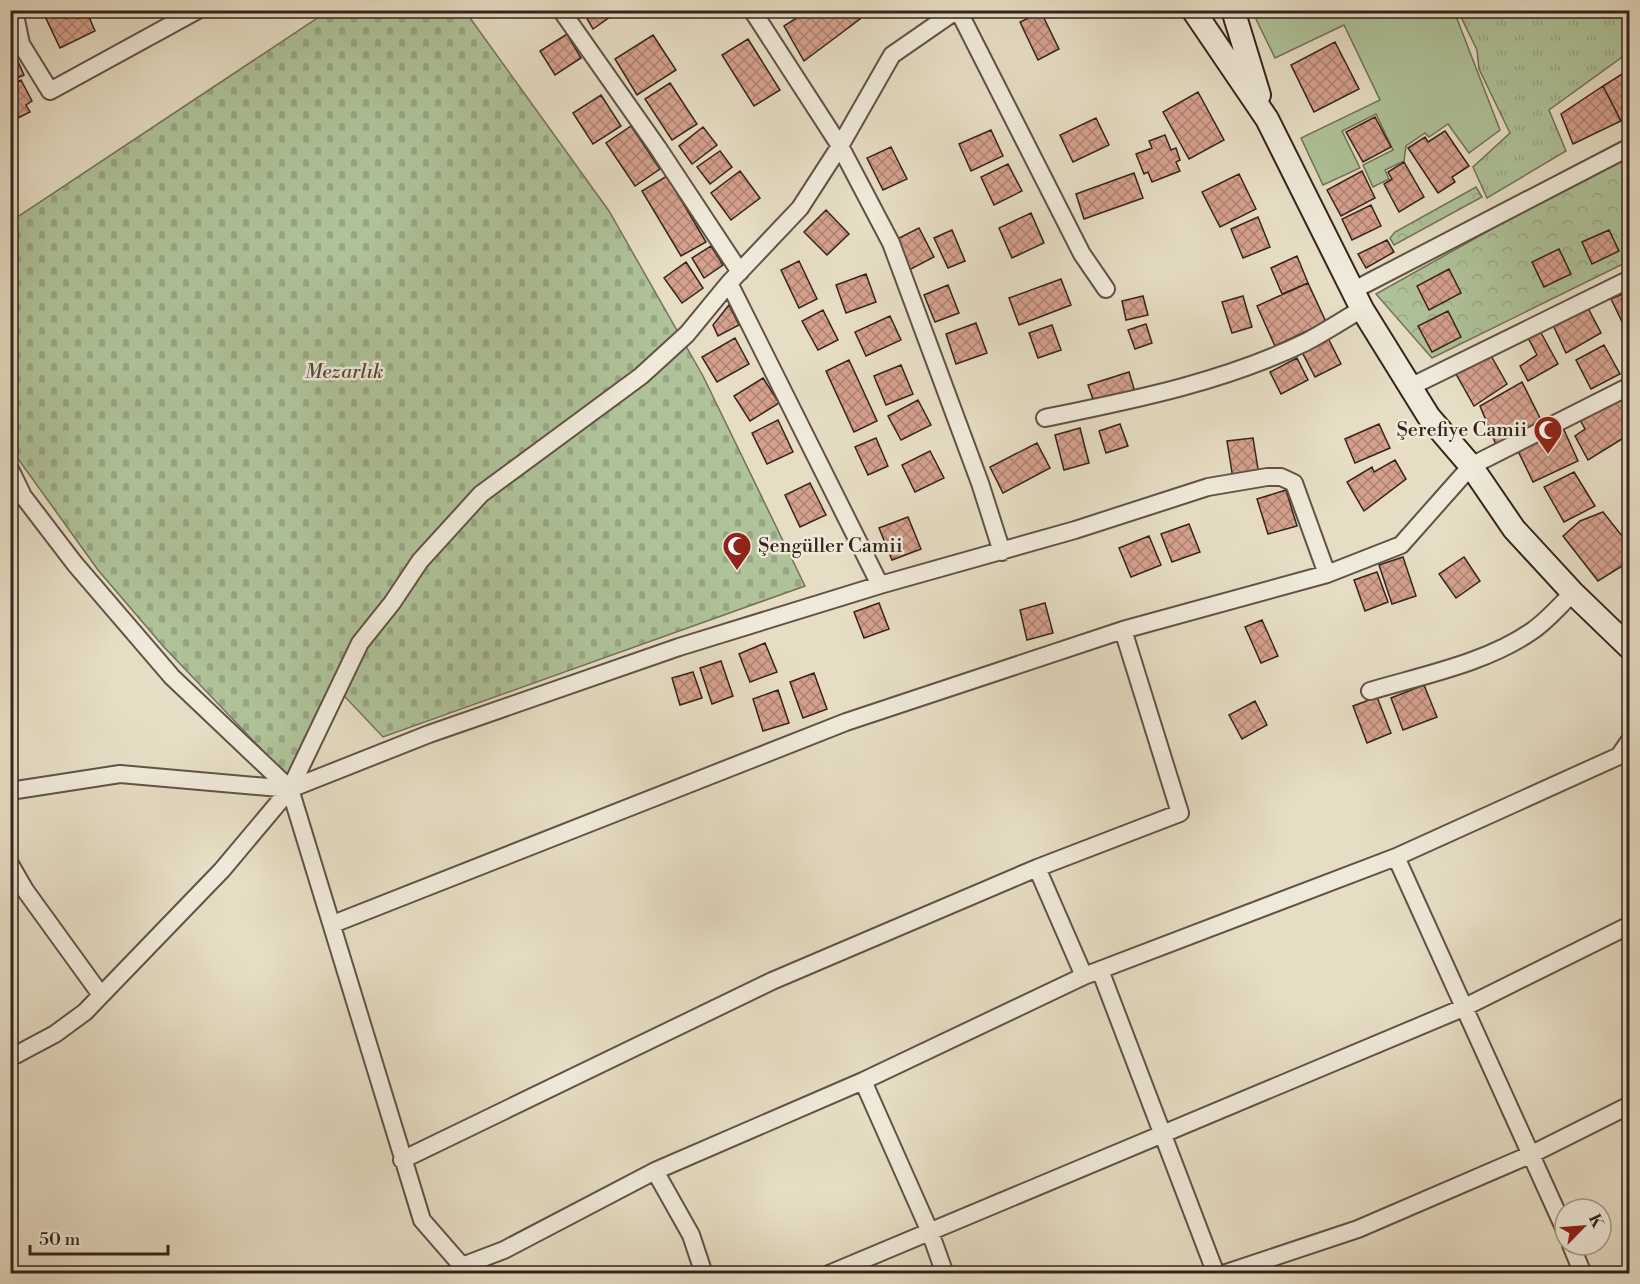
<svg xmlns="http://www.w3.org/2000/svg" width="1640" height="1284" font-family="'Libre Bodoni',serif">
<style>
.grass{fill:#afc299;stroke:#72725a;stroke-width:1.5}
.forest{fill:url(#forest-crowns);stroke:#72725a;stroke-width:1.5}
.cemetery{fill:url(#cemetery-stones);stroke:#72725a;stroke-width:1.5}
.park{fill:url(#park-tufts);stroke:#72725a;stroke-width:1.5}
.building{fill:url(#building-cross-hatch);stroke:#36231c;stroke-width:1.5}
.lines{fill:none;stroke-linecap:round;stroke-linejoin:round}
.minor-casing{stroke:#625246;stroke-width:20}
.secondary-casing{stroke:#36231c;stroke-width:26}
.minor{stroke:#efe9d9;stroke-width:16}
.secondary{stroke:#efe9d9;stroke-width:22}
.labels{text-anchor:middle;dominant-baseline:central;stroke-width:5;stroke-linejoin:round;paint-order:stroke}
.park-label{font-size:20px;font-style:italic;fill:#544b3b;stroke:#efe9d9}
.poi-label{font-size:20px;fill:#36231c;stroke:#efe9d9;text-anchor:end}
</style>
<defs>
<pattern id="forest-crowns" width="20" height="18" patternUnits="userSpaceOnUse" patternTransform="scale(1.5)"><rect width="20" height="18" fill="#afc299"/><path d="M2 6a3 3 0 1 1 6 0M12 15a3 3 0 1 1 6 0" fill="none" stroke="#97a683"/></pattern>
<pattern id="cemetery-stones" width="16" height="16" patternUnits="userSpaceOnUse" patternTransform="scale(1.5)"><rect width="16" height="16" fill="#afc299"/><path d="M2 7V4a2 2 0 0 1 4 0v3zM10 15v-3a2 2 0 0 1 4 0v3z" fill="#97a683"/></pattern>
<pattern id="park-tufts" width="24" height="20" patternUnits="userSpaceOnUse" patternTransform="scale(1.5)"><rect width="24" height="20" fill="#afc299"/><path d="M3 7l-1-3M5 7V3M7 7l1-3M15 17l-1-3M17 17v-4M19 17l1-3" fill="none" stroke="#97a683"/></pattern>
<pattern id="building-cross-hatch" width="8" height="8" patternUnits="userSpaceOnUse" patternTransform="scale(1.5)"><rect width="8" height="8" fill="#d5a08d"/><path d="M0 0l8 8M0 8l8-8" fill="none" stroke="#ae8272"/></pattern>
</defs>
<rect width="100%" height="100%" fill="#e6ddc4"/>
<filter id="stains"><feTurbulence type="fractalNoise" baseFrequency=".00333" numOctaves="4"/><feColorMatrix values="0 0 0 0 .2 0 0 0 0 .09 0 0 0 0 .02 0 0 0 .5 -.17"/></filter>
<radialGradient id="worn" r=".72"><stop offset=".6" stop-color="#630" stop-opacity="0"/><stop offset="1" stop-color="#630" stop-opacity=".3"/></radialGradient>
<path class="grass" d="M1252,11h202l46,119 -31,23 -21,-29 -19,13 -4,-4 -19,13 -2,15 -19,9 4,9 -16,8 -10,-22 30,-15 -17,-36 -34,17 18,37 -37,17 -22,-47 79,-38 -36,-75 -69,33z"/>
<path class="forest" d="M1629,152v109l-197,97 -56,-64z
M1476,187l6,10 -88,48 -4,-7 5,-6z"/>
<path class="cemetery" d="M328,11h137l144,200 94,165 102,210 -422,151 -51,-54 -45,93 -124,-130 -65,-76 -87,-121 -1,-227z"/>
<path class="park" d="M1458,11h171v41l-80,58 17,41 -79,47 -14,-31 37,-34 -31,-64 -2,-19z"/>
<path class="building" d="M42,10h44l9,21 -35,17z
M582,10h38l-27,19z
M809,10h46l5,9 -56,42 -20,-35z
M1041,12l18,37 -21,11 -18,-38z
M567,34l14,24 -26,17 -15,-24z
M653,35l23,35 -39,25 -22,-36z
M748,39l32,51 -26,16 -32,-51z
M1335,42l24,47 -45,23 -23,-47z
M16,57l8,18 -14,6v-23z
M1630,69v49l-9,3 -18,-35z
M21,80l11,21 -6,4 4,7 -20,10v-36z
M670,83l27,41 -25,16 -27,-41z
M1603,86l18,35 -48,23 -12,-30z
M1198,92l26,48 -35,19 -26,-47z
M601,95l20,31 -28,18 -20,-31z
M1375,117l16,30 -28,15 -17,-30z
M1096,118l13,27 -36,17 -13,-27z
M631,126l29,43 -25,17 -29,-43z
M703,127l14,18 -25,19 -13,-18z
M991,130l12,26 -32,15 -12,-27z
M1445,131l24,35 -17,11 3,5 -17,11 -30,-45 17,-11 3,5z
M1165,135l6,15 5,-2 4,12 -4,2 4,9 -28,11 -4,-10 -4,2 -8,-20 16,-6 -3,-7z
M891,147l16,32 -24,11 -16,-32z
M720,151l12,16 -22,17 -13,-17z
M1404,162l20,35 -25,15 -15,-28 8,-5 -4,-7z
M1008,164l14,27 -28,14 -13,-28z
M740,171l20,27 -29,22 -20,-27z
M1362,171l13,27 -34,18 -14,-26z
M1134,173l9,25 -59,21 -8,-25z
M1239,174l17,35 -36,18 -18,-35z
M667,176l39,66 -25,14 -39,-65z
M1371,205l10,21 -29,14 -10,-21z
M1630,205v23l-8,-20z
M826,210l23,24 -22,21 -23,-23z
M1031,213l13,30 -32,15 -13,-30z
M1258,217l12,30 -27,11 -12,-29z
M919,228l15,29 -25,13 -14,-30z
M952,230l13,31 -17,7 -14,-30z
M1609,230l10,21 -27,13 -10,-22z
M1387,240l7,12 -28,16 -8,-14z
M711,246l12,19 -19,13 -12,-20z
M1559,249l12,25 -27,13 -12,-25z
M1297,256l11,27 -26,11 -11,-26z
M799,261l18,38 -18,9 -18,-38z
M686,262l17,26 -21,15 -18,-25z
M1449,269l12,24 -32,17 -12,-24z
M866,274l10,28 -30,11 -10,-28z
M1061,279l10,26 -52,20 -10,-27z
M1308,283l18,39 -51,24 -18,-40z
M948,285l11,28 -24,9 -11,-27z
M1630,291v37l-4,2 -15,-31z
M1143,296l5,19 -22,5 -4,-19z
M1243,296l9,31 -20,6 -10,-31z
M729,305l10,20 -21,11 -5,-11z
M1588,308l13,25 -35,20 -14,-30z
M823,310l15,30 -20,10 -16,-29z
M1448,311l13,26 -29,15 -14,-26z
M890,316l11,24 -35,16 -11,-24z
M976,323l11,30 -31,11 -10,-30z
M1146,324l6,19 -17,6 -7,-19z
M1052,325l9,25 -23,8 -9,-25z
M1540,331l18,33 -30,17 -8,-15 17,-11 -10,-19z
M735,338l14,26 -32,18 -15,-25z
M1328,338l13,26 -26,13 -13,-25z
M1604,345l16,29 -29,15 -15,-29z
M1490,354l17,30 -33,22 -18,-32z
M1297,358l11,22 -27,14 -11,-22z
M849,360l28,61 -23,11 -28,-61z
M901,365l12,29 -27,11 -12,-29z
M1129,372l6,20 -40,13 -7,-20z
M763,378l16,25 -29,18 -16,-25z
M1522,382l19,38 -44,27 -17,-41z
M1630,390v44l-42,26 -13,-24 10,-7 -6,-11z
M918,400l13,25 -30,15 -13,-24z
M778,420l15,32 -26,12 -15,-31z
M1120,424l8,22 -22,7 -7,-22z
M1379,424l11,24 -35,15 -10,-24z
M1080,428l9,35 -25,7 -9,-35z
M1564,430l14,31 -45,21 -15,-31z
M876,438l12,28 -20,9 -13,-28z
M1253,438l6,37 -26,4 -6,-38z
M1037,443l13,25 -47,25 -13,-26z
M930,451l14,27 -29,14 -13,-27z
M1395,460l11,19 -42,32 -17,-29 25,-15 2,5z
M1574,472l21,34 -31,16 -20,-35z
M810,483l16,32 -26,12 -15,-32z
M1286,490l11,36 -29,8 -11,-35z
M1603,512l27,34v15l-32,20 -35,-45 17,-15z
M908,517l13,32 -29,11 -13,-32z
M1189,524l11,28 -28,10 -11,-28z
M1149,536l12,29 -30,12 -12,-29z
M1403,557l13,39 -24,8 -13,-39z
M1464,557l16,24 -24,17 -17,-24z
M1377,572l11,30 -23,9 -11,-31z
M879,603l10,26 -25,9 -10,-26z
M1045,603l8,30 -26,7 -7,-30z
M1262,620l16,36 -17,7 -16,-36z
M765,643l12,29 -27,10 -11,-28z
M721,661l12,35 -21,8 -12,-36z
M693,672l9,26 -22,7 -8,-27z
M814,673l13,36 -24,9 -13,-36z
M1424,685l13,32 -34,13 -12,-32z
M778,690l11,33 -26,8 -10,-32z
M1377,697l14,36 -24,10 -14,-37z
M1255,701l12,24 -25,14 -13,-24z"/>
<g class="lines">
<g class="minor-casing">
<path id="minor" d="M14,10l7,34 29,47 148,-81
M561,10l97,138 82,124
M752,10l88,136 51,97 89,240 22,69
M958,10l124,244 24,35
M729,283l151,302
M1352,291l278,-144
M1410,387l220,-108
M1045,418c88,-18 179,-36 261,-76 19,-10 37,-22 56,-33
M10,469l13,27 52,68 97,113 118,112 132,431 47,54
M1370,691c54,-16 116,-28 162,-60 15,-10 28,-26 41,-38
M10,791l110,-17 170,15 139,-55 250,-87 201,-62 195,-55 133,-43 59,-10h14l13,6 33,91
M1396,857l169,373
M10,864l15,26 76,105
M1037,868l47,108
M333,924l513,-202 277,-92 204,-56 74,-29 70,-79 159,-80
M1100,970l116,304
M10,1058l45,-24 30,-22 137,-142 68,-81 70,-146 32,-40 28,-42 61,-67 160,-118 46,-42 42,-51 71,-75 40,-62 52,-91 65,-45
M863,1081l67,151 15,42
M402,1160l370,-179 265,-113 143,-55 -57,-183
M655,1171l36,64 13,39
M1571,1245l12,29
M462,1266l42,-16 151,-79 208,-90 221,-105 312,-119 223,-101 11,-16
M829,1274l634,-266 167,-83
M1223,1274l135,-45 174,-75 98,-49"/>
</g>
<g class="secondary-casing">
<path id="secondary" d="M1193,10l74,109 95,190 67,108 42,49 43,63 59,64 57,55
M1233,10l26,85"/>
</g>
<use href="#minor" class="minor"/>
<use href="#secondary" class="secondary"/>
</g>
<defs>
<g id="mosque-pin" transform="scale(1.5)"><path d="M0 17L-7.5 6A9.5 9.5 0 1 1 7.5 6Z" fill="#8f2418" stroke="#efe9d9"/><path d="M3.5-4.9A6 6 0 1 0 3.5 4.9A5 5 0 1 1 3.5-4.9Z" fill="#fff"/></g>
</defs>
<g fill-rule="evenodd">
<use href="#mosque-pin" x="1548" y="430"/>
<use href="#mosque-pin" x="737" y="546"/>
</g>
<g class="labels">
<g class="park-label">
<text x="344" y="372">Mezarlık</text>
</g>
<g class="poi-label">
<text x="1527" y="430">Şerefiye Camii</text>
<text x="758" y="546" text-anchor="start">Şengüller Camii</text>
</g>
</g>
<rect width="1640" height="1284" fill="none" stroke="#e6ddc4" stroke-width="36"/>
<rect x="12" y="12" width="1616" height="1260" fill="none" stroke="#36231c" stroke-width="3"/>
<rect x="18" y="18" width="1604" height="1248" fill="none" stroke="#36231c" stroke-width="1.5"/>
<g transform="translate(1583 1227) rotate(65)"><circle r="28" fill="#efe9d9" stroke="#a59a8d" stroke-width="1.5"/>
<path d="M0-4.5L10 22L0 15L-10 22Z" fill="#8f2418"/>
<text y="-9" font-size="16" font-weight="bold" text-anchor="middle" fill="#36231c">K</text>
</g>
<path d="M30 1245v9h138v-9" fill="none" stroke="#36231c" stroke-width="3"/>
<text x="39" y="1245" font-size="18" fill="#36231c" stroke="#efe9d9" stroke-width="4.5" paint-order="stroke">50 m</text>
<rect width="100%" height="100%" filter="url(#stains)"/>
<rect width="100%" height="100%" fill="url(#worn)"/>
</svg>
